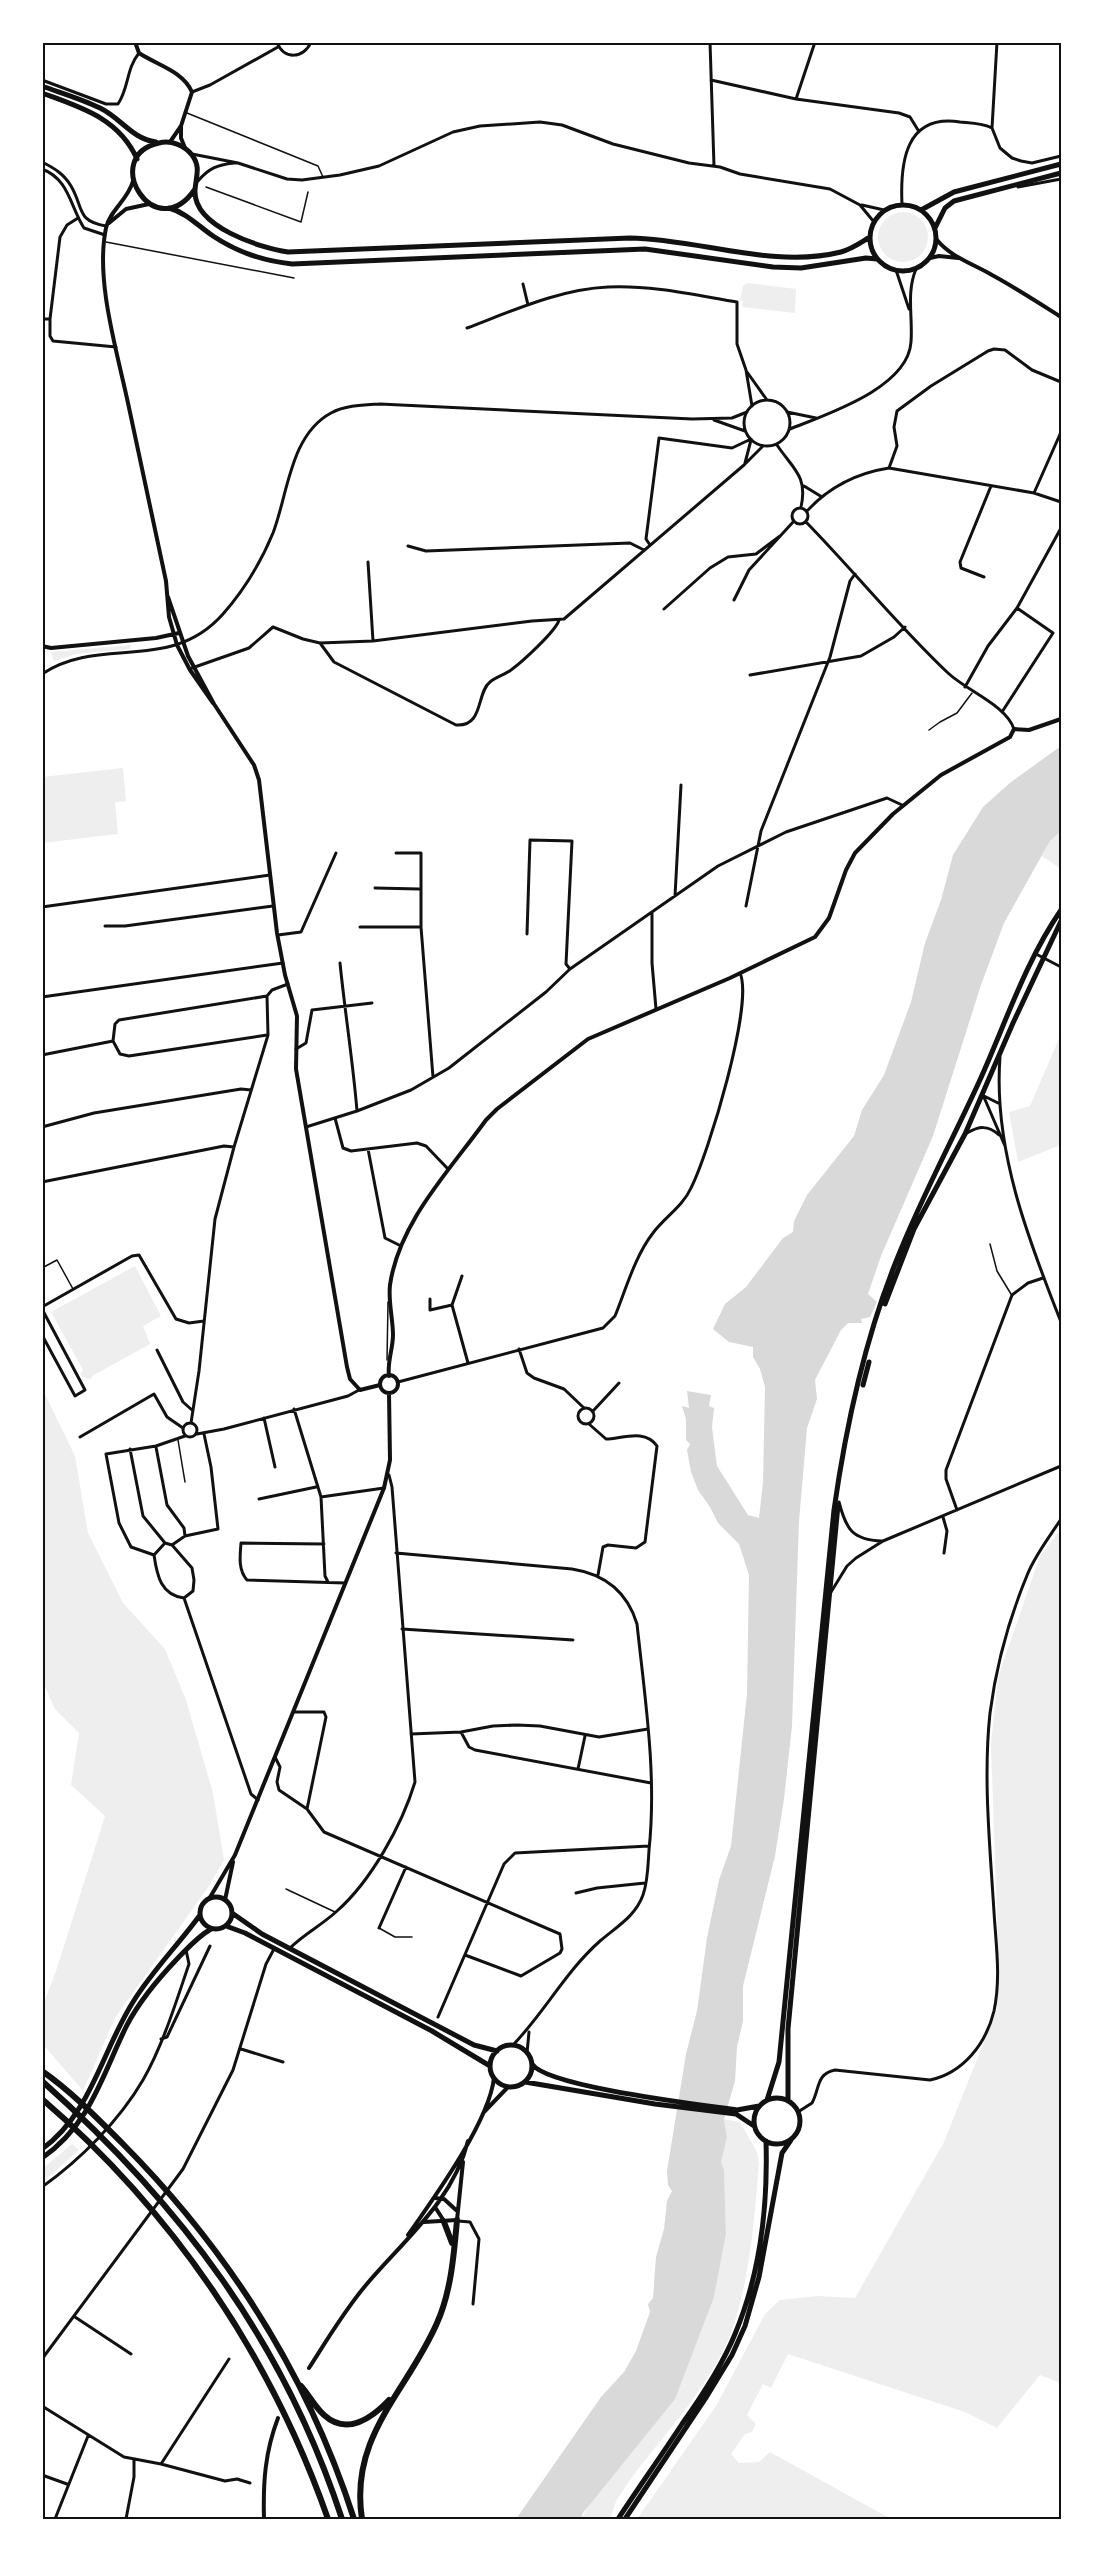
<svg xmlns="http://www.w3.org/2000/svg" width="1103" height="2561" font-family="'PT Sans',sans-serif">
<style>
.green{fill:#eee}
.water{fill:#d9d9d9}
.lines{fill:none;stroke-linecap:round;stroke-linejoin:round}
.service{stroke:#111;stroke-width:1.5}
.minor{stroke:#111;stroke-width:3}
.tertiary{stroke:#111;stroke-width:4}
.primary{stroke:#111;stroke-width:5}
.motorway{stroke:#111;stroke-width:6}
.neatline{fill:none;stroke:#111;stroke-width:2}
</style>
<rect width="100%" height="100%" fill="#fff"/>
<path class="green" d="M878 237a25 25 0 1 1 50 0a25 25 0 1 1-50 0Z
M747,283l49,6 -1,24 -53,-6 1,-6 -3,-1 3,-14z
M131,645l-1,4 -54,5 -22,7 -3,-9z
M123,768l3,33 -11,1 3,32 -76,9v-66z
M1061,831v38l-19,-13 8,-15z
M1061,1034v111l-43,17 -9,-50 21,-6z
M135,1266l26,50 -18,10 7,18 -58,32v2l-4,1 -8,-4 3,-5 -32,-58z
M42,1388l33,68 13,77 35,70 42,46 21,51 27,93 11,67 -15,26 -94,132 -32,73 -41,-48v-35l15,-40 48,-152 -34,-31 8,-52 -24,-24 -13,-29z
M1061,1529v854l-21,-8 -43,53 -32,-16 -177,-58 -17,34 -8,-4 -16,31 9,9 -4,8 -7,2 -14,20 8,9 20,-1 11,-10 121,67h-254l79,-113 49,-92 15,-14 37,-4 38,2 89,-156 53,-133 2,-35 -8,-230 7,-67 42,-121z
M724,2119l16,3 17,30 2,12c-5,59 -9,116 -29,172 -8,20 -22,41 -34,59 -25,36 -55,66 -78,103 -4,6 -5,14 -8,21h-29l133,-222 12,-63 -2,-63 -3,-9 6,-24z
M72,2144l7,6 -37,33v-14z"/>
<path class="water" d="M1061,746v85l-11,10 -46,82 -23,62 -48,151 -52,120 -13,38 9,8 -7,15 -9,2 1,4h-14l-7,7 -26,50 2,19 -10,29 -8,93 -7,205 -8,73 -9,57 -32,130v35l-6,26 -2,34 -11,38 3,19 -6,24 3,8 2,64 -12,63 -39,102 -92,114 -2,6h-65l85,-122 23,-25 12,-21 14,-39 -2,-8 5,-6 3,-41 8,-28 3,-28 5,-10 -4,-6 -1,-14 19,-117 11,-43 10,-73 12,-58 12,-34 16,-152 2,-119 -10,-31 -21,-21 -8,-16 -12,-17 -7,-18 -4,-22 3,-6 -4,-4v-21l-4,-13 7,2 -2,-17 24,4 -2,11 5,2 -2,19 5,39 31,49 11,3 4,-36 2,-95 -5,-18 -7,-12v-10l-24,-5 -16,-13 12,-25 21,-17 37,-49 10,-6 1,-11 13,-26 47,-59 8,-26 22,-35 27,-73 14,-59 16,-43 12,-45 30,-48 28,-25z"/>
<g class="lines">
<path class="service" d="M187,113l131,53 5,11
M206,187l95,35 7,-30
M106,242l188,36
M929,730l11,-8 17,-9 15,-20
M990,1244l7,27 14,23
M42,1268l15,-8 16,29
M387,1360l1,-58
M178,1440l7,42
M286,1889l49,23
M379,1928l16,9h17"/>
<path class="minor" d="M277,42c6,18 27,17 34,0
M710,42l4,124
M997,42l-5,86 8,20 12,10 9,3 11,2 29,-7
M42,80l64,24h12c11,-16 8,-35 21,-51
M711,80l85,19 103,14 11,4 8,13
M192,92l18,-7 68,-38
M796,99l19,-57
M192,154l46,9 49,16 15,1 38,-5 39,-9 74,-34 27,-6 60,-4 22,3 51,19 76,19 31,4 20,7 90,15 30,16 14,17
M42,162c12,6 22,12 29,24 13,22 5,35 35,40
M42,169c27,10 28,37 42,59l21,7
M198,181c11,-13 19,-16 36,-18
M1018,187l43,-8
M902,204c-2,-43 4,-90 58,-82 10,1 23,1 32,6
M862,205l22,5
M896,270l13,39
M523,284l5,21
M42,319h8l10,-82 7,-12 11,-7
M50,319v17l3,5 63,6
M467,328c45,-17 93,-39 141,-41 43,-2 87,8 129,15v42l9,26 6,36
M747,372l20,28
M744 423a23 23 0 1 1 46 0a23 23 0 1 1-46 0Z
M787,412l29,6
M714,420l31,11
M790,429c37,-15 118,-41 121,-87 2,-25 -5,-49 5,-73
M777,445c16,24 31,31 24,62
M745,463l6,-23
M889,468l8,-22 -3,-19 3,-16 34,-25 57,-35 6,-2 11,1 27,20 29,12
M804,486l18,11
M1034,493l27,-61
M792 516a8 8 0 1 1 16 0a8 8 0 1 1-16 0Z
M807,511c22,-24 50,-38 82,-43l145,25 27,9
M806,522c48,49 92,104 142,151 19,18 58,32 66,56
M650,545l-4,-6 13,-101 73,10 19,-9
M408,546l18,5 204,-8 14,7
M368,562l5,79
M984,577l-23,-9 -1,-6 31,-76
M734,600l15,-30 45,-49
M664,609l46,-41 18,-11 28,-3 24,-18
M320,643l14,19 122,63c28,2 20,-32 34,-43 6,-5 14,-7 21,-12 11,-8 45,-39 48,-50
M192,668l57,-20 24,-21 30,12 17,4 53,-2 159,-20 32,-2 180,-154 19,-19
M42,674c58,-39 128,0 181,-60 21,-24 38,-52 50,-81 15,-39 17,-98 58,-120 15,-8 33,-8 49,-9l312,15 40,-1 15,-6
M750,675l111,-19 33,-19 11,-10
M965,687l23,-41 29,-38 44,-80
M1002,712l51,-79 -36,-25
M396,853h25v74l12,150
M375,888l44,1
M675,896l6,-111
M746,906l15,-75 69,-174 20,-76 5,-7
M42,907l228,-32
M652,912v51l4,46
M105,926h20l148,-20
M360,927h61
M527,934l3,-94 42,1 -6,123 4,5
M278,935l23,-3 35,-79
M1036,954l25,13
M340,963c5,50 13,99 17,148
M42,997l241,-34
M113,1041l2,-17 4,-4 148,-24
M113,1041l7,13 9,2 138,-21
M296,1049l10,-6 6,-33 60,-7
M42,1055l71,-14
M1000,1057c-7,91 28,182 61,265
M983,1095l22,51
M984,1096l14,7
M335,1118l8,30 8,3 66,-8 9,3 22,23
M42,1127l52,-14 147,-24 10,1
M306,1127l51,-16 54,-21 38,-22 97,-76 24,-23 148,-103 68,-34 101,-34 15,7
M967,1133c12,-7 21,-8 32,2
M368,1149l17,89 16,8
M42,1182l182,-36 10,1
M462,1276l-10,29 16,58
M430,1299v11l22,-5
M42,1307l90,-51 7,-1 37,64 13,4 15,-2
M42,1309l43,81 -10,6 -33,-61
M519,1349l8,24 7,5 30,11 20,19
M157,1350l26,52 9,8
M398,1382l205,-54 12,-12c11,-27 20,-60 38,-83 11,-15 30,-27 38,-45 17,-33 63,-184 49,-215
M578 1416a8 8 0 1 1 16 0a8 8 0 1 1-16 0Z
M294,1409l27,88 4,79 3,6
M593,1411l26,-28
M264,1418l11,49
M183 1430a7 7 0 1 1 14 0a7 7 0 1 1-14 0Z
M191,1423l8,-52 16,-152 19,-72 34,-112 -1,-39 5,-6 16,-6
M589,1424l17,15c15,0 39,-11 51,7l-12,96 -9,6 -28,-3 -5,2 -5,28
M197,1434l27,-5 124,-33 11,-6
M80,1437l74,-43 13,23 16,11
M156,1447l11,58 17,23 1,8 -13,9
M130,1449l13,67 22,27 7,2 20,23 2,12 -1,11 -9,7 67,196 7,6
M321,1497l63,-9
M259,1499l57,-12
M839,1502c7,27 13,38 43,39
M957,1510l-11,-31v-9l66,-175 16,-12 15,-5
M943,1517l4,14 -3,22
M185,1536l33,-7 -7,-62 -7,-33
M165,1543l-11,12c3,21 7,40 30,43
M324,1544l-83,-1c-1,13 -3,27 6,37l98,3
M396,1553l176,16c32,5 55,22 65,55 8,75 20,151 12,226 -1,15 -1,31 -6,45 -8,22 -27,32 -43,46 -34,30 -56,72 -87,104
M154,1555l-23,-8 -12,-24 -13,-69 50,-8 29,-10
M831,1592l16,-26 9,-8 27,-17 178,-75
M402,1629l171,11
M294,1712h30l2,5 -19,92
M461,1732l8,15 6,3 176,33
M411,1734l50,-2 32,-6 24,-1 23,1 59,11 49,-8
M275,1757l5,10 -3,15 2,8 28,19 17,23 236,102 2,15 -2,4 -39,23 -56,-21
M578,1769l7,-33
M576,1893l21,-5 48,-5
M379,1928l27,-61
M290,1948c14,-14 32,-23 47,-37 34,-30 65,-86 78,-129l-23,-295 -3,-12
M438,2017l66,-153 11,-11 134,-7
M161,2039l6,-2 43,-91
M241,2049l42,13
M527,2053l2,-21
M798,2112l14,-9c8,-15 4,-29 23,-33l95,10c33,-7 56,-36 64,-69 7,-33 2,-66 0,-99 -4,-65 -11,-135 -4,-199 6,-47 20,-97 38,-140 8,-19 22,-37 33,-54
M42,2187c38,-27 77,-66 101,-107 20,-35 33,-78 46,-116l-3,-14
M458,2221l12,1 9,17 -6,65
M75,2317l56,37
M42,2359l141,-190 50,-99 33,-106 8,-15
M42,2406l82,51 37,7 64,17 12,-2 13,4
M161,2464l68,-105
M42,2475l25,9
M55,2519l33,-83
M126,2519l8,-42v-17"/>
<path class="tertiary" d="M135,42l4,11c18,12 44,18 53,39l-11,34 -11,16
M181,126v12l4,10
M133,181c-5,19 -23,29 -27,47 -11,52 11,123 22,175 13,59 25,119 38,178l3,36 8,28 13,25 23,33
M109,223l17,-14 23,-5
M937,240c14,17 36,24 55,35 24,13 47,28 69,42
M930,258l9,-2 19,2
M168,597l20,59 26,48 40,61 5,15 18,153 8,42 12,41 -1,53 51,298 3,12 10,11 20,-5
M42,646l9,2 105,-10 23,-5
M380 1384a9 9 0 1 1 18 0a9 9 0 1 1-18 0Z
M389,1376c-2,-14 4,-27 4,-41 0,-16 -5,-34 -3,-50 9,-63 60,-115 96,-165l11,-11 91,-70 142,-61 85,-41 14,-19 17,-48 9,-17 38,-39 48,-39 69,-38 4,-8 15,1 32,-11
M209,1899l26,-44 149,-367 6,-28 -1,-67
M225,1900l8,-38
M484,2112l24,-25
M435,2198l9,1 12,11
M435,2207l9,14
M424,2222l33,-2 6,-58
M408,2235c26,-37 81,-113 86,-157
M309,2368c18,-28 35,-57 57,-83 38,-45 87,-84 102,-144
M264,2519c-1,-37 1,-67 14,-101"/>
<path class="primary" d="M42,86c19,7 40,13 58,22 21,10 32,31 56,34
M42,93c38,14 77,25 95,66
M195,189c-40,59 -96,-33 -36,-46 12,-3 25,2 33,12 9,12 4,21 3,35 -2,37 66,58 93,62l342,-14c69,1 143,31 211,14 11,-3 19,-9 29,-15
M870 238a33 33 0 1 1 66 0a33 33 0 1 1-66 0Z
M169,208c18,5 29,18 44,28 24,16 50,25 79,28l353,-15 128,18 28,1 65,-10 11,1
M921,210l33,-18 107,-28
M935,228l10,-20 9,-7 107,-28
M885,1304l29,-75 51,-95 48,-111 48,-102
M863,1385l6,-23
M200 1913a16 16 0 1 1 32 0a16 16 0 1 1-32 0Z
M232,1913l30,21 212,111 23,6
M226,1926l19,7 187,98 58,35
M490 2066a21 21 0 1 1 42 0a21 21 0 1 1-42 0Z
M532,2064c15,23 171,41 205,46l22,-4
M525,2082l130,22 81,10 18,12
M754 2121a23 23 0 1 1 46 0a23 23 0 1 1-46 0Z
M767,2100l12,-38 55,-552c12,-85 31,-172 63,-251 24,-61 55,-118 82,-177 26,-57 46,-120 82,-172
M788,2101v-72l50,-524
M42,2149c49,-35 60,-98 91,-147 19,-31 46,-58 67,-87
M42,2158c49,-34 60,-83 85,-133 13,-25 31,-46 50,-66 11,-11 20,-22 34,-30
M618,2519c21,-32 43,-63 64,-95 20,-28 40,-58 53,-90 25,-60 33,-128 31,-193
M625,2519l82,-123 25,-41 13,-29 14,-49 23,-124 9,-13"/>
<path class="motorway" d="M42,2071c30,21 55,47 81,73 105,106 185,232 231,375
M42,2081c138,123 242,260 300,438
M42,2099c131,113 229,257 286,420
M444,2222l8,21
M301,2386c8,9 14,21 23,29 23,21 48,3 65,-15
M362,2519c-13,-83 45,-127 75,-196 14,-31 17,-69 20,-103"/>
</g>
<rect width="1103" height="2561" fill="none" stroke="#ffffff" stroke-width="87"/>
<rect x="44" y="44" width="1016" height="2474" class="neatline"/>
</svg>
